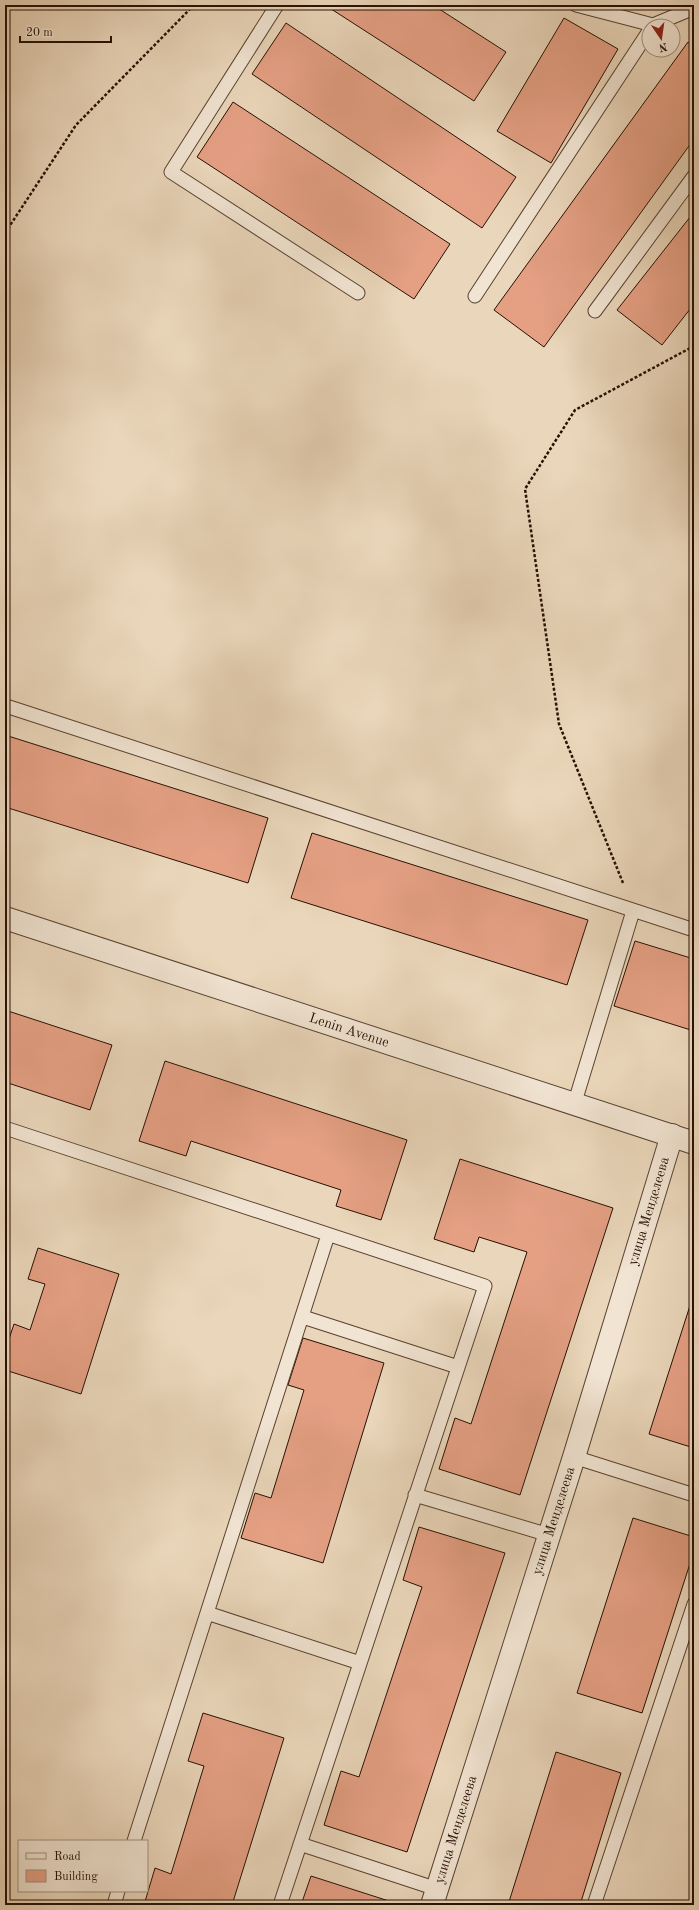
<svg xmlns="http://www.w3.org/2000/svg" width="699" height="1910" font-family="'Old Standard TT',serif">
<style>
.building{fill:#e5a084;stroke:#271003}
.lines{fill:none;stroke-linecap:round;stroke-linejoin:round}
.service-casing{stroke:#584231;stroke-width:15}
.minor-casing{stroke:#584231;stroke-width:24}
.tertiary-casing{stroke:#584231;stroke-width:24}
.path{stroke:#271003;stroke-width:2.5;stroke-dasharray:3 2;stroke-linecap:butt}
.service{stroke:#f1e4d2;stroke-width:13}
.minor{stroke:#f1e4d2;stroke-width:22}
.tertiary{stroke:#f1e4d2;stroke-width:22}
.labels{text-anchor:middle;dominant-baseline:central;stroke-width:3;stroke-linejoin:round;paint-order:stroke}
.street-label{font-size:14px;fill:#271003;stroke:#f1e4d2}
</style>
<rect width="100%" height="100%" fill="#ead6ba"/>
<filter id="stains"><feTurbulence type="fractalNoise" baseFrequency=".005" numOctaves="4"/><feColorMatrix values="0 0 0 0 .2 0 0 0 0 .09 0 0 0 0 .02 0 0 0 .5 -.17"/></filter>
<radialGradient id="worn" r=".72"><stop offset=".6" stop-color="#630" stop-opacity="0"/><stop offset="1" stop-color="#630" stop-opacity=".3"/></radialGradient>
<path class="building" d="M325,5h108l73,47 -32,49z
M564,18l54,31 -67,114 -54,-32z
M286,23l230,154 -34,51 -230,-154z
M688,42l6,5v92l-150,208 -50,-37z
M233,102l217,142 -36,55 -217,-142z
M694,212v92l-32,41 -45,-35z
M5,735l263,83 -20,65 -243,-76z
M312,833l276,87 -21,65 -276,-87z
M635,941l59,18v72l-80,-25z
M5,1010l107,35 -22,65 -85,-28z
M165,1061l242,79 -26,80 -45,-14 5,-16 -150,-49 -5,15 -47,-15z
M460,1159l153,49 -93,287 -81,-26 16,-51 16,6 56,-172 -48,-15 -5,15 -40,-13z
M38,1248l81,26 -38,120 -76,-24v-19l9,-27 16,6 15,-46 -17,-5z
M694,1293v155l-45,-14z
M303,1338l81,25 -61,200 -82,-25 14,-45 16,5 33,-108 -16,-5z
M633,1518l61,19v14l-52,162 -65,-20z
M419,1527l86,26 -98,299 -83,-27 17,-54 18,6 63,-190 -19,-7z
M203,1713l81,25 -52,167h-88l11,-37 16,6 33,-108 -16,-5z
M556,1752l65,21 -41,132h-72z
M311,1876l81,26 -1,3h-90z"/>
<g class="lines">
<g class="service-casing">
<path id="service" d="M277,5l-106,167 187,121
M576,5l77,20 41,-17
M475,296l174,-265
M595,311l99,-135
M9,707l685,223
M574,1105l59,-194
M5,1128l480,158 -205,619
M303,1317l155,50
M574,1457l120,38
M415,1495l134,40
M207,1613l153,50
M134,1841l194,-606
M300,1844l137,45
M114,1905l4,-14
M594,1905l100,-301"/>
</g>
<g class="minor-casing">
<g id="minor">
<path id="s1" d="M432,1905l142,-448 98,-322"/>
</g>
</g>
<g class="tertiary-casing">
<g id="tertiary">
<path id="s2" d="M5,918l689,225"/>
</g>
</g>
<path class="path" d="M5,233l71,-108 118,-120
M623,883l-64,-159 -34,-235 50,-79 119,-64"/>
<use href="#service" class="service"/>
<use href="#minor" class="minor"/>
<use href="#tertiary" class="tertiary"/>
</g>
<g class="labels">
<g class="street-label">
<text stroke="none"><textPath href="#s2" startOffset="362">Lenin Avenue</textPath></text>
<text stroke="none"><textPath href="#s1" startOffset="727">улица Менделеева</textPath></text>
<text stroke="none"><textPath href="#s1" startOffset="403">улица Менделеева</textPath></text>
<text stroke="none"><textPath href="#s1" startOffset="79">улица Менделеева</textPath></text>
</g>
</g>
<rect width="699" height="1910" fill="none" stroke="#ead6ba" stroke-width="20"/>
<rect x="6" y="6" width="687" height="1898" fill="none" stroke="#271003" stroke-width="2"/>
<rect x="10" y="10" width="679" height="1890" fill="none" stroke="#271003"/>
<rect x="18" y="1840" width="130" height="52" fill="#f1e4d2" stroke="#a08f7f"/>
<rect x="26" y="1853" width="20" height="6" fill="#f1e4d2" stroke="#a08f7f"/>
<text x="54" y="1860" font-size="12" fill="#271003">Road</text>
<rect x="26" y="1870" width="20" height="12" fill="#e5a084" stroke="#a08f7f"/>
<text x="54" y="1880" font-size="12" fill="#271003">Building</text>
<g transform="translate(661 38) rotate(167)"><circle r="19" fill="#f1e4d2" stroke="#a08f7f"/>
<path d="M0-3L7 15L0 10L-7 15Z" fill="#8f2418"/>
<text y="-6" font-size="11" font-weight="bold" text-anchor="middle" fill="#271003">N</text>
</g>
<path d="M20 36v6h91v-6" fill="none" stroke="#271003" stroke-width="2"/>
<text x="26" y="36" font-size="12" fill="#271003" stroke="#f1e4d2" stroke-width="3" paint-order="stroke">20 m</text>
<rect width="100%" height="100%" filter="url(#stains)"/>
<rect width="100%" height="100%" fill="url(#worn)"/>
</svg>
